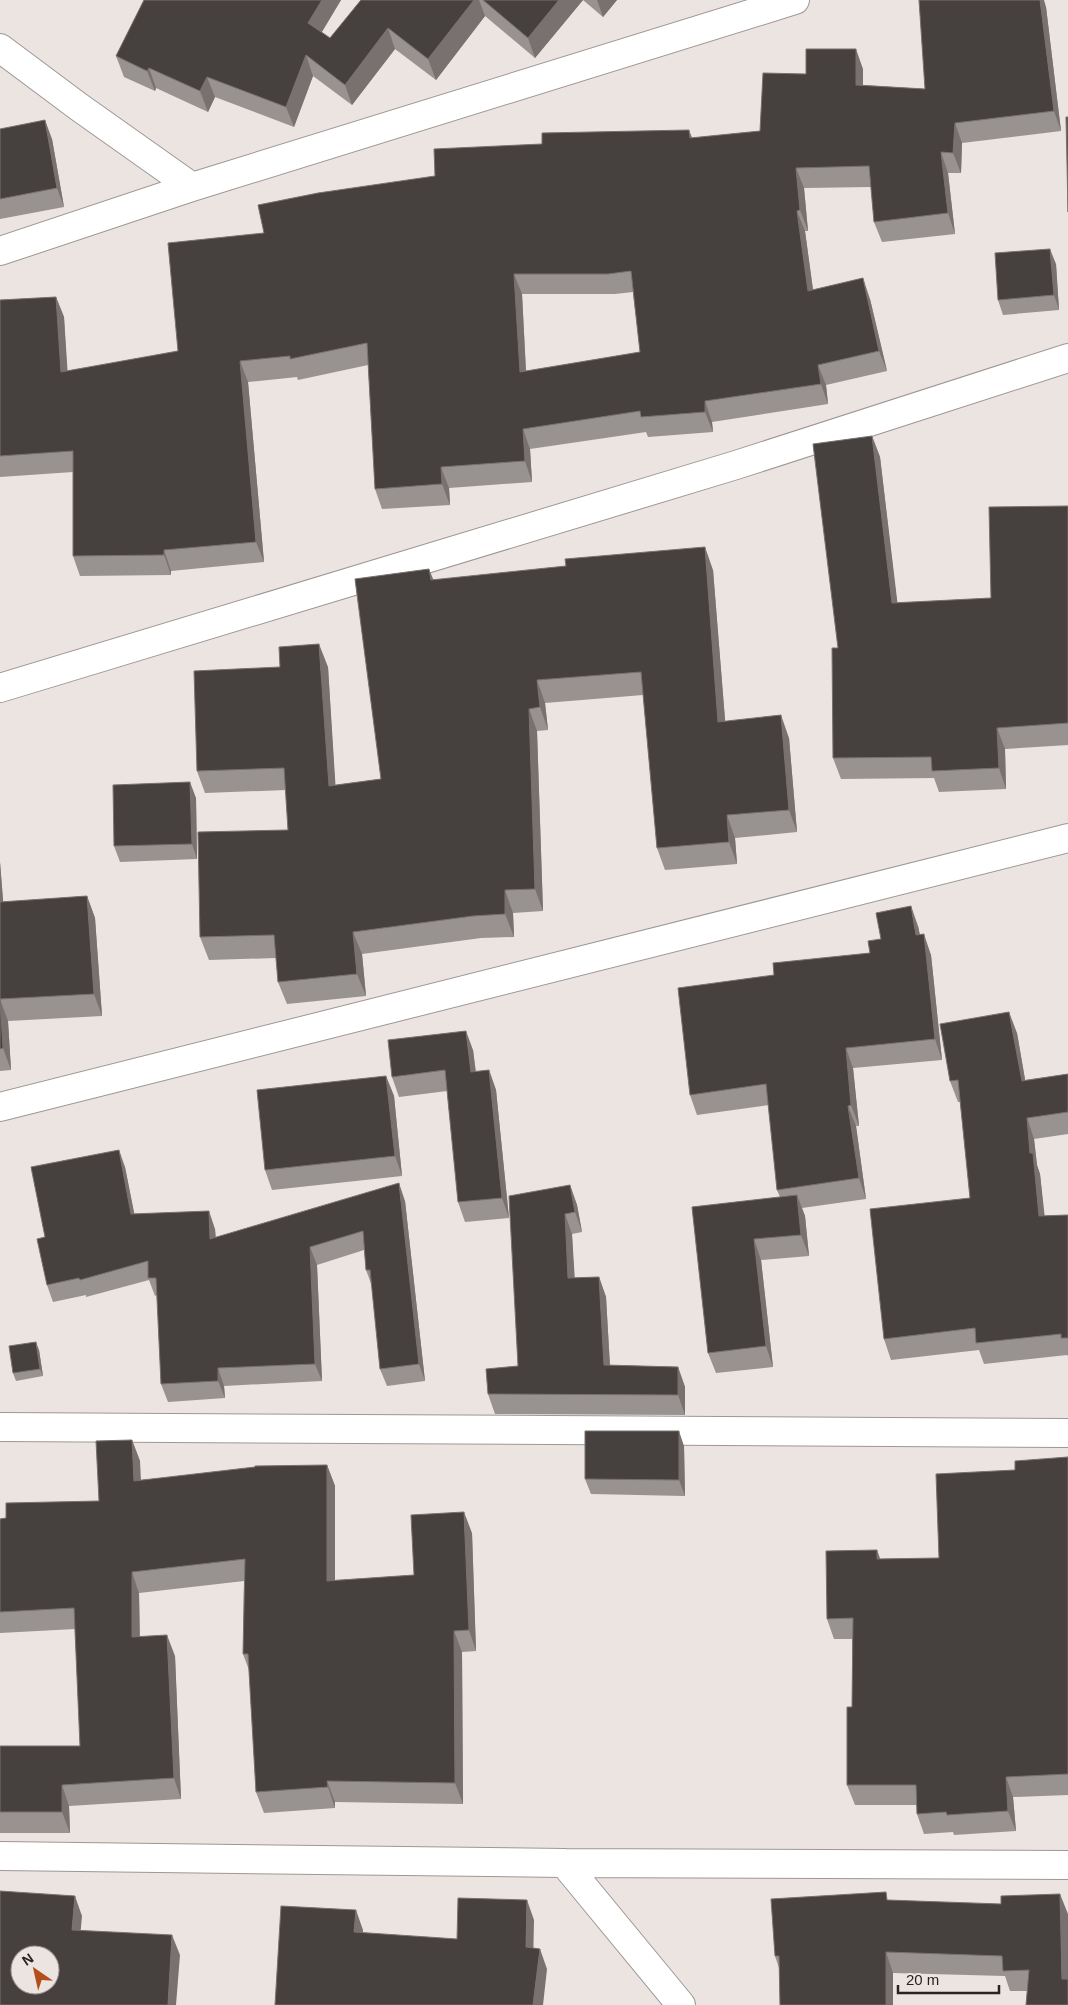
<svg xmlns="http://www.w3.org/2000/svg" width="1068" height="2005" font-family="Arial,sans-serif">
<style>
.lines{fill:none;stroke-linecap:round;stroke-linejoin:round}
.minor-casing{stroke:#9e9794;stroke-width:30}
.minor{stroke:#fff;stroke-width:28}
.wall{fill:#989290;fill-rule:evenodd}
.shaded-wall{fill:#78716f}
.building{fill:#46403e;stroke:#78716f;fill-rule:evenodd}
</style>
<rect width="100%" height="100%" fill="#ebe4e1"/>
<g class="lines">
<g class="minor-casing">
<path id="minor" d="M0,48l79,59 113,80
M0,251l192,-64 603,-187
M0,688l736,-223 332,-107
M0,1107l1068,-269
M0,1427l1068,6
M0,1856l564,7 504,2
M564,1863l117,142"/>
</g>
<use href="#minor" class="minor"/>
</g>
<path class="wall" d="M144,0h197l-19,32 8,6 31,-38h256l-14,17 -20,-17 -48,58 -50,-42 -49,64 -41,-31 -43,56 -39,-29 -19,51 -79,-30 -7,15 -52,-24 -1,3 -31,-14 -8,-21z
M1046,7l15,124 -99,12 -1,30h-13l7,61 -73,8 -8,-20 -3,-35 -67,1 4,43h-3l8,59 57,9 17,72 -61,14 2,19 -116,18 1,10 -65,5 -2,-5 -116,17 2,33 -83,6 1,17 -68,4 -7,-20 -7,-124 -70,15 -1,-3 -49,5 16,180 -93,9v4l-91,1 -7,-20v-84l-73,5v-177l56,-3 8,20 3,54 111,-20 86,-118 428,-95 68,-7 46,-57 57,-5v16l62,4zM633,292l7,60 -114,19 -4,-77h93z
M0,129l52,10 12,68 -64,12z
M1056,264l3,46 -56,5 -5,-15z
M872,436l8,21 17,146 94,-5 77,-92v239l-63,4 1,40 -67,3 -5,-14 -93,1 -8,-21 5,-110z
M713,570l12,151 64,17 8,94 -62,6 2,26 -72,6 -8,-22 -14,-153 -98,8 3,27 -11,1 6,180 -30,2 1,24 -33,1 -119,16 4,42 -79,8 -9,-22 -2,-24 -67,2 -9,-23 88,-107 -2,-40 -81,3 -8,-22 131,-104 7,118 46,-6 52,-199z
M196,798l1,61 -77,3 -6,-16z
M0,862l3,40 84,-6 8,22 7,98 -94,5 3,49 -11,1z
M918,926l2,9 11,20 11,105 -89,8 6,58h-3l10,73 -64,9 3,8 4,40 -48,4 12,107 -57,6 -8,-20 -16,-146 88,-10 -3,-7 -8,-85 -72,10 -7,-20 84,-120 96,-22 11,-14z
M1017,1033l8,47 43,-6v60l-34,5 3,26 3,9 4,42 24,-1v141l-1,-1 -83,9 -5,-14 -88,10 -7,-21 86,-141 -10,-96h-2l-8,-21z
M473,1050l3,22 13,-2 7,20 13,128 -44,4 -7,-20 -11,-111 -48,6 -7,-20z
M386,1076l8,20 8,80 -130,14 -7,-20z
M125,1167l9,47 81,15 1,8 189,-36 20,180 -38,5 -7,-17 -8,-83 -6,-16 -2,-20 -47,15 5,116 -98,5 1,12 -57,4 -7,-18 -4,-89 -2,1 -6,-16 -63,17v-2l-33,7 -6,-17 -2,-48z
M570,1185l7,20 5,27 -10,2 2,44 25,-1 7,20 4,68 68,2 7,20v28l-190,-1 -7,-20 30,-28z
M39,1350l4,26 -27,5 -3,-8z
M132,1440l8,21v19l187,-15 8,21v94l79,-5 58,-42 4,118 -14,1 1,152 -128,-2v6l-71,5 -8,-21 -7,-122 -6,-16 1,-73 -105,12 1,44 35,19 6,143 -112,7 1,27h-70v-87h80l-5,-117 -75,4v-114l99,-18z
M684,1446l1,50 -94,-2 -6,-15z
M1068,1457v338l-55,2 3,34 -62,4 -1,-3 -29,2 -7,-20v-9h-62l-8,-20 5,-78v-68h-18l-7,-20 50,-69 3,9 59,-1 76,-88z
M889,1900l179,14 -41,77h-17l-5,-15 -112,-3v32h-113l-1,-37 -4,-12z"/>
<path class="shaded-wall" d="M322,0h19l-26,43 -7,-20z
M474,0h5l6,16 -49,64 -8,-21z
M559,0h24l-48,58 -7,-20z
M597,0h20l-14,17z
M1040,0h4l2,7 15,124 -7,-20z
M388,28l7,21 -43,56 -7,-20z
M856,49l7,20v36l-7,-20z
M306,55l7,21 -19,51 -8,-20z
M149,68l7,20 -1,3 -8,-20z
M207,77l8,20 -7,15 -8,-21z
M45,120l7,19 12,68 -7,-19z
M955,123l7,20 -1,30 -8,-20z
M689,130l8,20 -7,-12z
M941,152l7,21 7,61 -7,-21z
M796,168l8,20 4,43 -8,-21z
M797,211l8,20 11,81 -8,-21z
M1050,249l6,15 3,46 -5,-15z
M514,274l8,20 5,98 -7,-20z
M863,278l7,21 17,72 -8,-20z
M56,297l8,20 5,76 -8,-21z
M240,361l8,21 16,180 -8,-20z
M818,365l8,20 2,19 -7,-20z
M705,401l7,21 1,10 -8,-20z
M523,429l7,20 2,33 -7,-21z
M872,436l8,21 20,167 -8,-21z
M441,467l8,21 1,17 -8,-21z
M705,547l8,23 14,174 -9,-22z
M164,550l7,21v4l-7,-20z
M429,569l9,22 -7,-11z
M319,644l9,23 9,142 -8,-23z
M537,680l8,23 3,27 -8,-23z
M529,709l8,22 6,180 -8,-22z
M781,715l8,23 8,94 -8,-22z
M997,728l8,21 1,40 -7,-21z
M190,782l6,16 1,61 -5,-15z
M727,815l8,23 2,26 -8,-22z
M0,862l5,62 -5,-15z
M505,890l8,23 1,24 -9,-23z
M87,896l8,22 7,98 -8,-22z
M911,906l7,20 6,30 -8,-21z
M353,932l9,22 4,42 -9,-22z
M924,934l7,21 11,105 -7,-21z
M0,999l8,22 3,49 -8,-22z
M1009,1012l8,21 12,69 -7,-21z
M466,1031l7,19 5,42 -7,-20z
M846,1048l7,20 6,58 -8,-21z
M489,1070l7,20 13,128 -7,-20z
M386,1076l8,20 8,80 -7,-20z
M848,1106l8,20 10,73 -7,-21z
M1027,1118l7,21 3,26 3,9 7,63 -8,-21 -9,-63z
M119,1150l6,17 13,65 -7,-18z
M399,1183l6,18 20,180 -6,-17z
M570,1185l7,20 5,27 -7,-20z
M797,1195l8,21 4,40 -8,-21z
M209,1211l6,18 1,27 -6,-17z
M565,1214l7,20 4,64 -8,-20z
M754,1239l7,21 12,107 -7,-21z
M310,1247l7,18 5,116 -7,-17z
M599,1277l7,20 5,88 -7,-20z
M36,1342l3,8 4,26 -3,-7z
M678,1367l7,20v28l-7,-20z
M218,1368l6,18 1,12 -7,-17z
M679,1431l5,15 1,50 -6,-16z
M132,1440l8,21 2,41 -8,-21z
M327,1465l8,21v116l-8,-21z
M464,1512l8,21 4,118 -7,-21z
M877,1550l7,20 -7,-11z
M132,1572l7,21 1,65 -8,-21z
M454,1631l8,21 1,152 -8,-21z
M167,1635l8,21 6,143 -7,-21z
M1006,1777l7,20 3,34 -8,-20z
M327,1781l8,21v6l-7,-21z
M62,1785l7,21 1,27 -8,-21z
M1060,1894l8,20v82l-6,-17z
M75,1896l7,20 -3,33 -7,-19z
M527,1900l7,20 -1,47 -7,-20z
M356,1910l7,20 -1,22 -8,-20z
M172,1935l8,20 -4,50h-8z
M540,1949l7,20 -4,36h-10z
M886,1952l7,21v32h-7z"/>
<path class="building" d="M144,0h178l-14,23 22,15 31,-38h113l-46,59 -40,-31 -43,57 -39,-30 -20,52 -79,-30 -7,14 -51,-23 -2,3 -31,-15z
M483,0h76l-31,38z
M919,0h121l14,111 -99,12 -2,30 -12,-1 7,61 -74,9 -5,-56 -73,2 4,42 -3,1 11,80 55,-13 16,73 -61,14 3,19 -116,17v11l-64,5 -1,-6 -117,18 2,32 -84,6 1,17 -67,5 -8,-146 -77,16v-3l-50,5 16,181 -92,8v5l-91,1v-105l-73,5v-156l56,-3 5,75 117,-21 -10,-108 96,-10 -6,-28 60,-12 117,-17 -1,-27 108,-5v-11l147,-3 1,8 70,-7 3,-58 43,1v-25h50v36l69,4zM631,271l9,81 -120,20 -6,-98h94z
M1066,117h2v95z
M45,120l12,68 -57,11v-70z
M1050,249l4,46 -56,5 -3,-47z
M872,436l20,167 99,-5 -2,-91 79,-1v217l-71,5 2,40 -67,3 -1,-14 -98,1 -1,-110h6l-25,-204z
M705,547l13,175 63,-7 8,95 -62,5 2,27 -72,6 -16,-176 -104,8 3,27 -11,2 6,180 -30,1v24l-32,2 -120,16 4,42 -79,8 -4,-47 -74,2 -2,-105 90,-2 -4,-62 -87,3 -3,-100 86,-4 -1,-20 40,-3 10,142 52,-7 -26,-200 74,-10 2,11 135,-14 -1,-7z
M190,782l2,62 -78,2 -1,-61z
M87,896l7,98 -94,5 3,49 -3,1v-147z
M911,906l5,29 8,-1 11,105 -89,9 5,57 -3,1 11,72 -82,12 -11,-106 -76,11 -12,-107 96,-13 -1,-12 97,-10 -2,-12 13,-2 -5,-26z
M1009,1012l13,69 46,-7v38l-41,6 3,35h3l6,63 29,-1v123h-7v-4l-85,9 -1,-15 -91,11 -14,-130 100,-11 -12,-118 -8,1 -10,-57z
M466,1031l5,41 18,-2 13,128 -44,4 -13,-132 -53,7 -4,-37z
M386,1076l9,80 -130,14 -8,-80z
M119,1150l12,64 78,-3 1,28 189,-56 20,181 -39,5 -10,-99h-4l-3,-39 -53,16 5,117 -97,4v13l-57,3 -5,-106h-8v-17l-68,19 -1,-2 -32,7 -10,-46 8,-2 -14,-70z
M570,1185l5,27 -10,2 3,64 31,-1 5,88 74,2v28l-190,-1 -2,-25 32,-3 -9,-170z
M797,1195l4,40 -47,4 12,107 -58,7 -16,-146z
M36,1342l4,27 -27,4 -4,-27z
M585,1431h94v49l-94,-1z
M132,1440l2,41 121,-14v-1l72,-1v116l87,-6 -3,-60 53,-3 5,118 -15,1 1,152 -128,-2 1,6 -72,5 -8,-138h-5l2,-95 -113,13v65l35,-2 7,143 -112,7v27h-62v-66h80l-6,-138 -74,4v-93l6,-1v-15l93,-2 -3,-60z
M1068,1457v317l-62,3 2,34 -61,4 -1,-3 -29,2 -1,-29h-69v-78h5l1,-89 -26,1 -1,-68 51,-1v9l62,-1 -3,-84 79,-4v-9z
M0,1891l75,5 -3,34 100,5 -4,70h-168zM20,1955h30v30h-30z
M886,1892l1,8 114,4v-8l59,-2 2,85h6v26h-42l3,-35 -26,1 -1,-15 -116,-4v53h-106l-1,-49h-4l-4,-57z
M458,1898l69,2 -1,47 14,2 -7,56h-258l6,-99 75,4 -2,22 103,7z"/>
<g transform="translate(35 1970) rotate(326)"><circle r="24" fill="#ebe4e1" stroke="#9d9795"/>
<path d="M0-4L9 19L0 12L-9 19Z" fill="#b34f1c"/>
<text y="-8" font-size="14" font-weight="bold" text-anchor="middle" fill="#272423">N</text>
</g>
<path d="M898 1985v8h101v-8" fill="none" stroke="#272423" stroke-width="2.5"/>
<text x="906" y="1985" font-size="15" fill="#272423" stroke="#ebe4e1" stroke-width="4" paint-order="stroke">20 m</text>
</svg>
